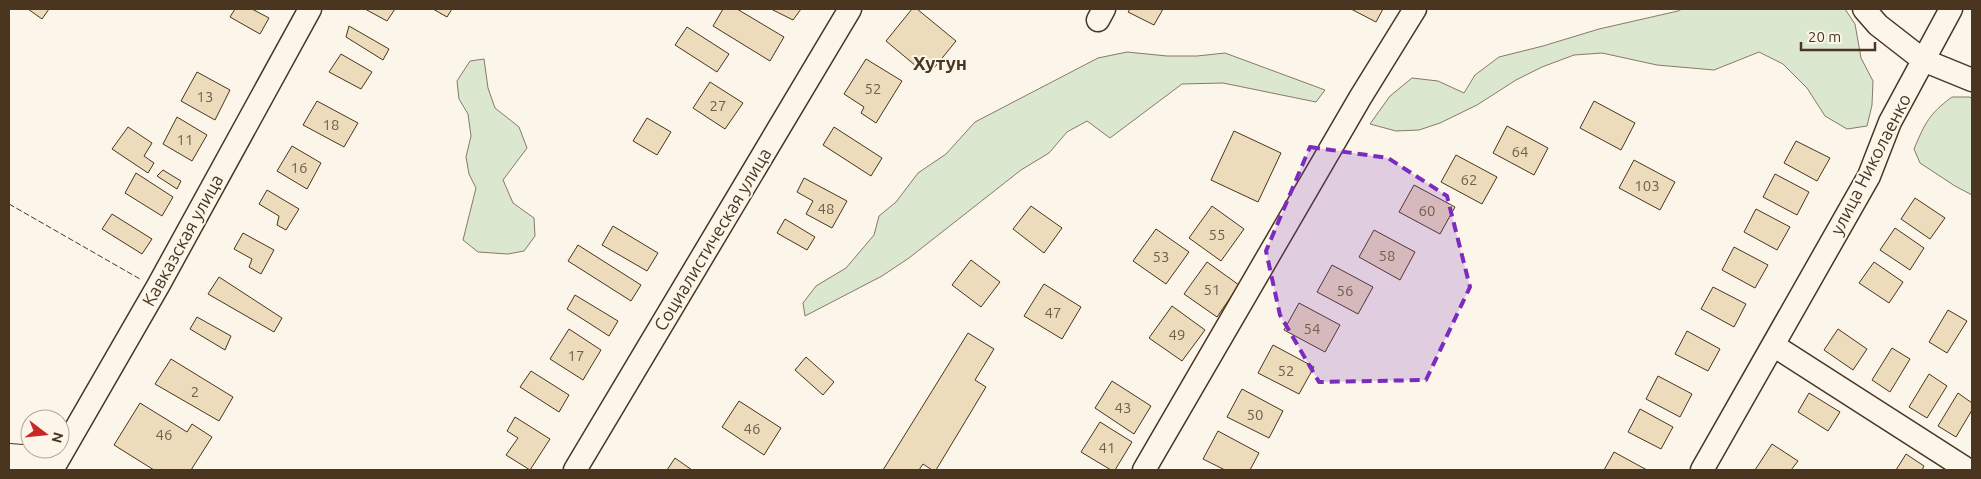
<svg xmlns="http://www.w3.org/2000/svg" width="1981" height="479" font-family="Ubuntu,sans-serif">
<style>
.green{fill:#dce7d0;stroke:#887966}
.building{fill:#ecdcbc;stroke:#4a3520}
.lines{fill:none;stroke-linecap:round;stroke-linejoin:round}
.street-casing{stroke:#4a3520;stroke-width:25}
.secondary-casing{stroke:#4a3520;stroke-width:30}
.street{stroke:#fbf6e9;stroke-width:22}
.secondary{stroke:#fbf6e9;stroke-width:28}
.fence{stroke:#4a3520;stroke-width:1;stroke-dasharray:6 2.5;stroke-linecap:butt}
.marked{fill:#7b2cbf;fill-opacity:0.2;stroke:#7b2cbf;stroke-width:4;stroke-dasharray:10 6;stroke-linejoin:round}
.labels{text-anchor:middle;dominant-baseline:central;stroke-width:4;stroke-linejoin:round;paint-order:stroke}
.number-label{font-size:15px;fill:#725f47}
.street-label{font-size:18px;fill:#4a3520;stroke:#fbf6e9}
.neighbourhood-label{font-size:19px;font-weight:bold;fill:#4a3520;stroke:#fbf6e9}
</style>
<rect width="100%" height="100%" fill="#fbf6e9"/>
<path class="green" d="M1682,9h163l10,15 6,34 12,23 -1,24 -5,21 -20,3 -22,-13 -18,-28 -24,-24 -24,-12 -45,18 -57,-5 -55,-12 -28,2 -32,12 -26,13 -39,25 -37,18 -21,7 -23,1 -26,-7 20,-28 22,-18 26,3 26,12 11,-18 24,-18 44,-11 56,-17 79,-18z
M1127,52l40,4h30l28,-3 100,37 -9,12 -93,-19 -41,1 -72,54 -23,-17 -20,11 -18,21 -28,17 -112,88 -27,18 -77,40 -2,-13 13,-17 30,-18 28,-33 5,-19 17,-14 22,-29 28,-19 29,-32 123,-64z
M484,59l4,29 7,20 24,19 8,21 -24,32 10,23 21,15 1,18 -11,15 -16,3 -30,-2 -15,-12 13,-52 -7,-14 -3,-17 5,-21 -3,-22 -9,-15 -2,-18 13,-20z
M1952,97h18l2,2v96l-17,-9 -35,-23 -6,-14c11,-26 15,-35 38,-52z"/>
<path class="building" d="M28,9h21l-7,10z
M235,9h17l17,9 -9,16 -30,-17z
M365,9h30l-8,12z
M433,9h19l-5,8z
M723,9h14l47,28 -14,24 -57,-35z
M771,9h30l-8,11z
M912,9h5l39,32 -22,27 -11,-10 -7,8 -30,-25z
M1130,9h33l-9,16 -26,-13z
M1351,9h32l-7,13z
M349,26l40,23 -6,11 -37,-23z
M687,27l42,27 -12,18 -42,-27z
M341,54l31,18 -11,17 -32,-17z
M866,59l36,22 -26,42 -15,-10 3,-6 -20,-13z
M197,72l33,18 -15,30 -34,-19z
M710,82l33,21 -18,26 -32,-21z
M317,101l41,22 -14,24 -41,-22z
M1594,101l41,22 -14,27 -41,-22z
M177,117l30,18 -15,26 -29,-17z
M647,118l24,14 -14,23 -24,-14z
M1507,126l41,22 -14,27 -41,-22z
M128,127l24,16 -8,13 10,7 -6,10 -36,-24z
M834,127l48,31 -11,18 -48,-31z
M1234,131l47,22 -23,49 -47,-22z
M1796,141l34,17 -13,23 -33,-18z
M292,146l29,17 -14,26 -30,-18z
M1456,155l41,22 -15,27 -41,-22z
M1634,160l41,22 -15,28 -41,-22z
M163,170l18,11 -4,8 -20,-13z
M136,173l37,24 -11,19 -37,-23z
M1775,174l34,18 -12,23 -34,-18z
M804,178l43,23 -15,27 -26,-14 7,-13 -16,-9z
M1414,185l41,22 -15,27 -41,-22z
M267,190l32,19 -13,21 -9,-5 2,-9 -20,-12z
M1915,198l30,20 -15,21 -29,-20z
M1031,206l31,22 -18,25 -31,-24z
M1212,206l32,23 -23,32 -32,-23z
M1756,209l34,18 -13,23 -33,-18z
M112,214l40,25 -10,15 -40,-25z
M785,219l30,18 -8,13 -30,-17z
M613,226l45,27 -11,18 -45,-26z
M1895,228l29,20 -14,22 -30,-20z
M1156,229l33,23 -23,32 -33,-23z
M1374,230l41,22 -15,28 -41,-23z
M243,233l31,17 -13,24 -12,-7 3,-8 -18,-10z
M578,245l63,40 -10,16 -63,-40z
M1734,247l34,18 -13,23 -33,-18z
M971,260l29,22 -19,25 -29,-22z
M1207,262l32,23 -22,32 -33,-23z
M1874,262l29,20 -14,21 -30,-20z
M1332,265l41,22 -15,27 -41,-22z
M219,277l63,41 -8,14 -66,-38z
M1044,284l37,23 -19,32 -38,-23z
M1713,287l33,17 -12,23 -33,-18z
M575,295l43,26 -9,15 -42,-27z
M1299,303l41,22 -15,27 -41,-22z
M1172,306l33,24 -23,31 -33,-23z
M1948,310l19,11 -20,32 -18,-11z
M197,317l34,19 -6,14 -35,-21z
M569,329l32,21 -18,30 -33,-21z
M1838,329l29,20 -14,21 -29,-20z
M1687,331l33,18 -12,22 -33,-17z
M968,333l26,16 -19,31 11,7 -50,83h-4l-9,-6 -4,6h-36z
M1273,345l41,22 -15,27 -41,-21z
M1892,348l18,11 -20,33 -18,-12z
M806,357l28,25 -11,13 -28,-25z
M171,359l62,38 -14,24 -64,-37z
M531,371l38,24 -10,17 -39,-25z
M1929,374l18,12 -20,32 -18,-11z
M1658,376l34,18 -12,23 -34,-18z
M1112,381l39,25 -17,28 -39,-26z
M1242,389l41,22 -14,27 -42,-21z
M1809,393l31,19 -12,19 -30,-19z
M1958,393l14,10v7l-16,27 -18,-11z
M739,401l42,27 -17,27 -42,-28z
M140,403l47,29 5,-8 20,13 -21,33h-37l-40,-25z
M1640,409l33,18 -12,22 -33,-17z
M515,417l35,22 -20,31 -24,-15 12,-17 -11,-7z
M1100,422l32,20 -17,28h-4l-30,-18z
M1218,431l41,22 -9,17h-25l-22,-11z
M1772,444l26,17 -7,9h-36z
M1614,452l33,18h-43z
M1906,454l18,12 -2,4h-26z
M675,458l17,12h-25z"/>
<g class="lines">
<g class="street-casing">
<path id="street" d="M1864,9l14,16 45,35 49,20
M1098,20l6,-11
M1773,345l195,125
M52,470l106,-184 152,-277
M575,470l275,-461
M1144,470l216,-372 55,-89
M1702,470l167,-294 21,-54 61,-113"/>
</g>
<g class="secondary-casing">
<path id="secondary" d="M9,458l26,2 16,10"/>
</g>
<use href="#street" class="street"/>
<use href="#secondary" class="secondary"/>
<path class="fence" d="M9,204l131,75"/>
</g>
<path class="marked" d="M1310,147l78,11 59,38 23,91 -44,93 -107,2 -39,-67 -14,-64z"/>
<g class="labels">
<g class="number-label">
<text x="873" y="88">52</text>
<text x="205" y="96">13</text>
<text x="718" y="105">27</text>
<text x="331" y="124">18</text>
<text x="185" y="139">11</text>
<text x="1520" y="151">64</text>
<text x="299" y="167">16</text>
<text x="1469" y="179">62</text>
<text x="1647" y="185">103</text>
<text x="826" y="208">48</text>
<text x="1427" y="210">60</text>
<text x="1217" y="234">55</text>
<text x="1387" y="255">58</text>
<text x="1161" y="256">53</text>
<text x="1212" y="289">51</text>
<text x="1345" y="290">56</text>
<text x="1053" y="312">47</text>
<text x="1312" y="328">54</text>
<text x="1177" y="334">49</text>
<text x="576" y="355">17</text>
<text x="1286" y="370">52</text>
<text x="195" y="391">2</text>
<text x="1123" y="407">43</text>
<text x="1255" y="414">50</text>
<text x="752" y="428">46</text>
<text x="164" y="434">46</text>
<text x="1107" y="447">41</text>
</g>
<g class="street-label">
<text transform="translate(1870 164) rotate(-63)">улица Николаенко</text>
<text transform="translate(712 239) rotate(-59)">Социалистическая улица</text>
<text transform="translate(182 240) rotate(-61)">Кавказская улица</text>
</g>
<g class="neighbourhood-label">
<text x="940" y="63">Хутун</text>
</g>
</g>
<rect width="1981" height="479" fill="none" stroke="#4a3520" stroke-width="20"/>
<g transform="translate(45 434) rotate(106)"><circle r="24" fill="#fbf6e9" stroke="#b4a999"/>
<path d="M0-4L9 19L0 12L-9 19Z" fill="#c62828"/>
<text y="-8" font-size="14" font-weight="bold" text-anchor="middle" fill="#4a3520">N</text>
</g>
<path d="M1801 42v8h74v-8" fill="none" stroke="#4a3520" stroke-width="2.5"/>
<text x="1808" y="42" font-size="15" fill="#4a3520" stroke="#fbf6e9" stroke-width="4" paint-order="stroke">20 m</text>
</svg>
